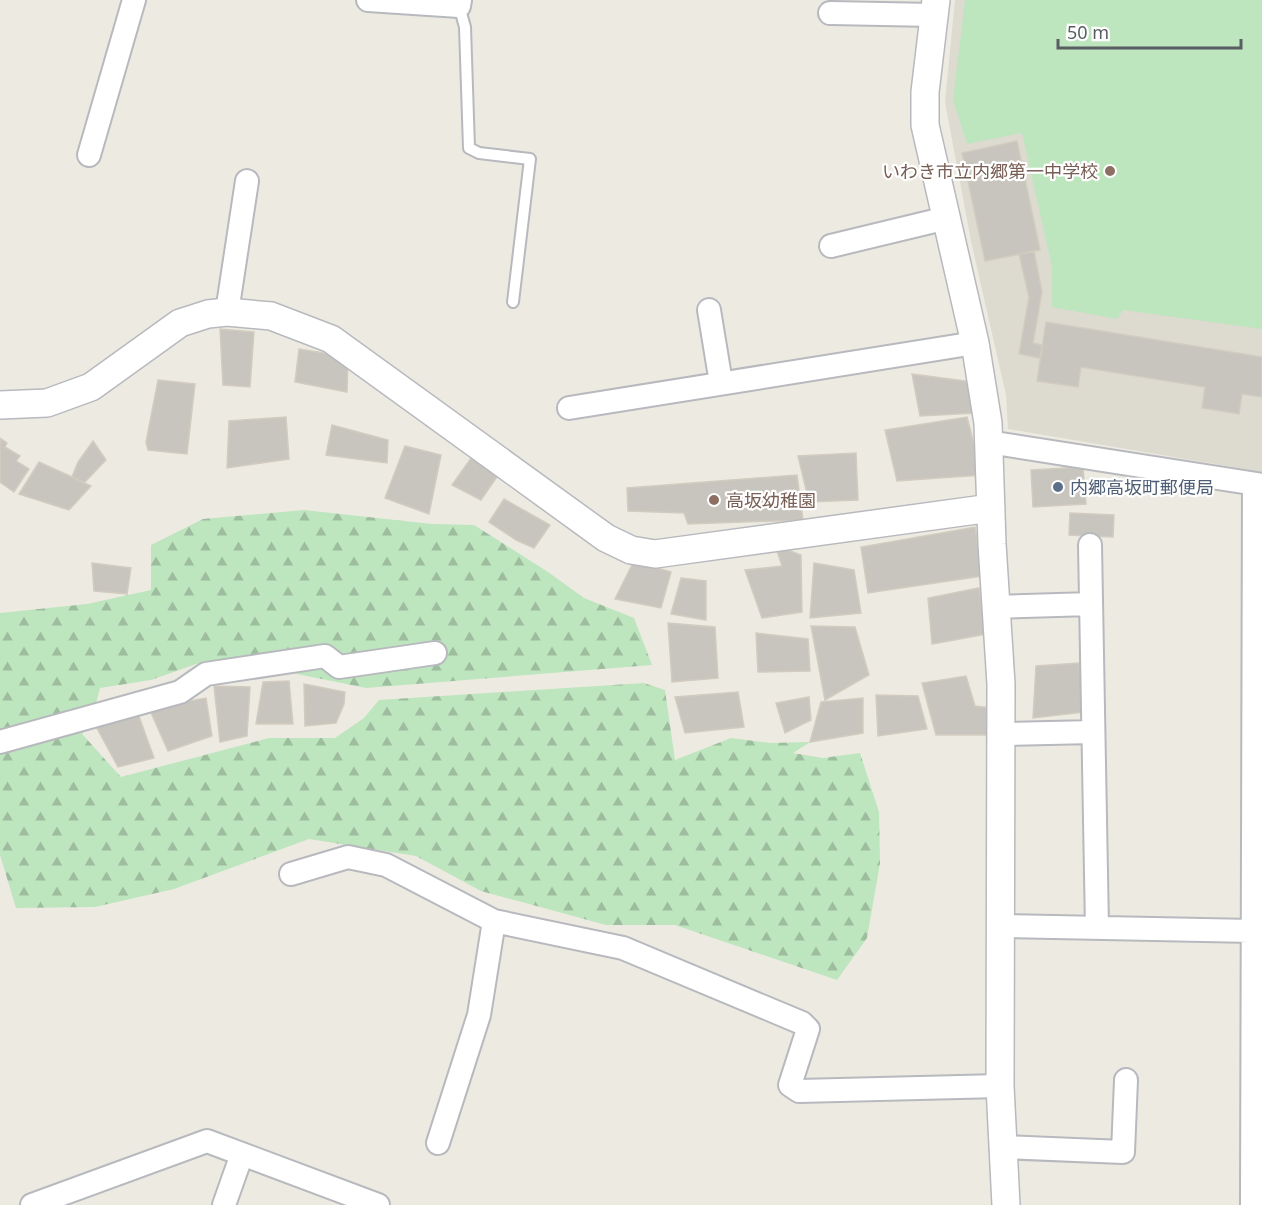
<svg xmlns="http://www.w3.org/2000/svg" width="1262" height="1205" font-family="'Noto Sans','Noto Sans JP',sans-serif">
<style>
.education{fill:#dddad0}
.forest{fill:url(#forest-firs)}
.park{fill:#bde5be}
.building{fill:#c8c5be;stroke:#d2ccc0;stroke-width:1.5}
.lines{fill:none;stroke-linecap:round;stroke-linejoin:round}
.service-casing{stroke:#b7b9be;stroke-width:14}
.minor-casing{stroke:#b7b9be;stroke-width:26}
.tertiary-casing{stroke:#b7b9be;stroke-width:30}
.service{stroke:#fff;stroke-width:10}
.minor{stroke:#fff;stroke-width:22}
.tertiary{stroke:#fff;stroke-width:27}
.education-dot{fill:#8d6e63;stroke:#fff;stroke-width:2}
.service-dot{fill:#5c6f8a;stroke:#fff;stroke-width:2}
.labels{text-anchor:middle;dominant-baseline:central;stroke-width:4.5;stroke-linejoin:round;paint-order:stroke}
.education-label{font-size:18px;fill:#785e54;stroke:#fff;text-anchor:end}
.service-label{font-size:18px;fill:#4e5e75;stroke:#fff;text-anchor:start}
</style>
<defs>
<pattern id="forest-firs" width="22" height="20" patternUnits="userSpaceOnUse" patternTransform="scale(1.5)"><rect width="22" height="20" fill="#bde5be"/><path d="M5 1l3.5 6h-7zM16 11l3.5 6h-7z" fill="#9dbd9e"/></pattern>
</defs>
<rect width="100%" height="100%" fill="#edebe1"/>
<path class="education" d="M955,0h307v472l-254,-43 -2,-34 -35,-154 -26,-139z"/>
<path class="forest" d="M304,510l128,14 42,1 74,47 36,26 50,20 18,47 -286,23 -133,-27 -37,3 -45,16 -51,8 -8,31 -10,15 39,43 148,-39h66l29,-20 15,-18 265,-17 21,7 10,70 56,-22 40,5 39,-1 -17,11 30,5 37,-5 19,59 1,51 -13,75 -30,42 -162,-55h-69l-125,-34 -65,-35 -107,-17 -135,50 -79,18 -79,1 -16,-53v-242l87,-9 64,-14v-45l52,-26z"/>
<path class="park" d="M965,0h297v329l-139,-19 -6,9 -65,-12v-40l-30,-134 -55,11 -14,-44z"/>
<path class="building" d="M1017,141l23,109 -55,11 -23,-108z
M1034,251l8,41 -9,51 9,2 -2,13 -21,-4 10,-57 -10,-43z
M1046,322l216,35v40l-20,-3 -3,20 -37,-6 3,-21 -124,-20 -3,20 -41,-6z
M220,329l34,3 -4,55 -27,-2z
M299,349l49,8 -1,35 -52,-10z
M912,374l60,8 4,31 -56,3z
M158,380l37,4 -8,70 -39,-4 -2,-8z
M286,417l3,42 -62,9 2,-47z
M967,417l15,58 -85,6 -12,-51z
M332,425l56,15 -1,23 -61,-8z
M0,438l7,5 -2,4 15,9 -4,5 13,8 -15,23 -14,-10z
M93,441l13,19 -22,23 -12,-6 6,-15z
M405,446l36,9 -12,59 -44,-16z
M856,453l2,47 -49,2 -11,-46z
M474,454l27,17 -20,29 -29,-15z
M39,462l33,15 19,9 -22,24 -50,-16z
M1083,467l3,37 -53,3 -2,-37z
M797,475l6,45 -115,4 -4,-11 -56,-2 -1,-23z
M504,499l46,26 -16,23 -18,-8 -27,-18z
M1070,513l44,2 -1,22 -44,-2z
M975,527l7,49 -114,17 -7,-46z
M775,545l26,10 1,57 -40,6 -17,-48 37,-4z
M634,561l37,11 -10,36 -46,-9z
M92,563l39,5 -4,26 -33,-3z
M814,563l40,7 7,43 -51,5z
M681,578l25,3v39l-35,-6z
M979,588l7,45h6l-60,11 -4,-46z
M668,623l47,4 3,51 -46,4z
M811,626l44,1 14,48 -44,25z
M756,633l52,6 2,32 -52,1z
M1079,663l5,49 -51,6 3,-52z
M966,676l9,30 16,2 4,27h-59l-14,-52z
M289,681l4,43h-37l7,-42z
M304,684l41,8 -1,12 -8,19 -31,3z
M214,686l36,1 -3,49 -27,6z
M738,692l6,35 -59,6 -10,-36z
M876,695l42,1 9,33 -49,7z
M809,697l2,23 -26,13 -9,-30z
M206,698l6,38 -44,15 -19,-43z
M863,698v35l-53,9 11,-40z
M136,708l18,50 -36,9 -26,-48z"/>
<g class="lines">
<g class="service-casing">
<path id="service" d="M459,6l6,21 4,121 10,5 51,6 -17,143"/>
</g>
<g class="minor-casing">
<path id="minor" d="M368,0l91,6 1,-6
M830,13l104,2
M89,155l45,-155
M831,246l116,-28
M709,310l12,73
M227,312l20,-131
M569,408l406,-65
M988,442l274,43
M1090,545l7,383
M995,607l96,-3
M1001,734l92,-2
M0,742l180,-50 26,-18 119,-18 14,11 96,-14
M291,874l57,-17 38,8 108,56 129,27 179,75 6,6 -18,56 9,6 201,-5
M1001,926l252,5
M438,1143l41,-128 15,-94
M1001,1147l122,5 3,-72
M32,1205l175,-64 171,64
M224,1205l18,-51
M1252,1205l2,-721"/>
</g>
<g class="tertiary-casing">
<path id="tertiary" d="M936,0l-11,92v33l50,218 13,80 4,121 9,140 -1,402 6,119
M0,405l47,-2 44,-16 89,-64 28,-9 19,-2 44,4 60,23 275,199 25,12 24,4 336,-46"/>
</g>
<use href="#service" class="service"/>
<use href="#minor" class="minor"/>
<use href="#tertiary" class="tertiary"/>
</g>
<g class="education-dot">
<circle cx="1110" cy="171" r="6"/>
<circle cx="714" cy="500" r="6"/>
</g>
<circle class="service-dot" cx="1058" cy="487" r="6"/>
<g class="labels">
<g class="education-label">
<text x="1098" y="171">いわき市立内郷第一中学校</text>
<text x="726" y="500" text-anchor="start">高坂幼稚園</text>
</g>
<g class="service-label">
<text x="1070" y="487">内郷高坂町郵便局</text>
</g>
</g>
<path d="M1058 39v9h183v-9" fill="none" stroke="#5a5e63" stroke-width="3"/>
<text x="1067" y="39" font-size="18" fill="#5a5e63" stroke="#ffffff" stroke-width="4.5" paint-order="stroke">50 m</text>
</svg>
